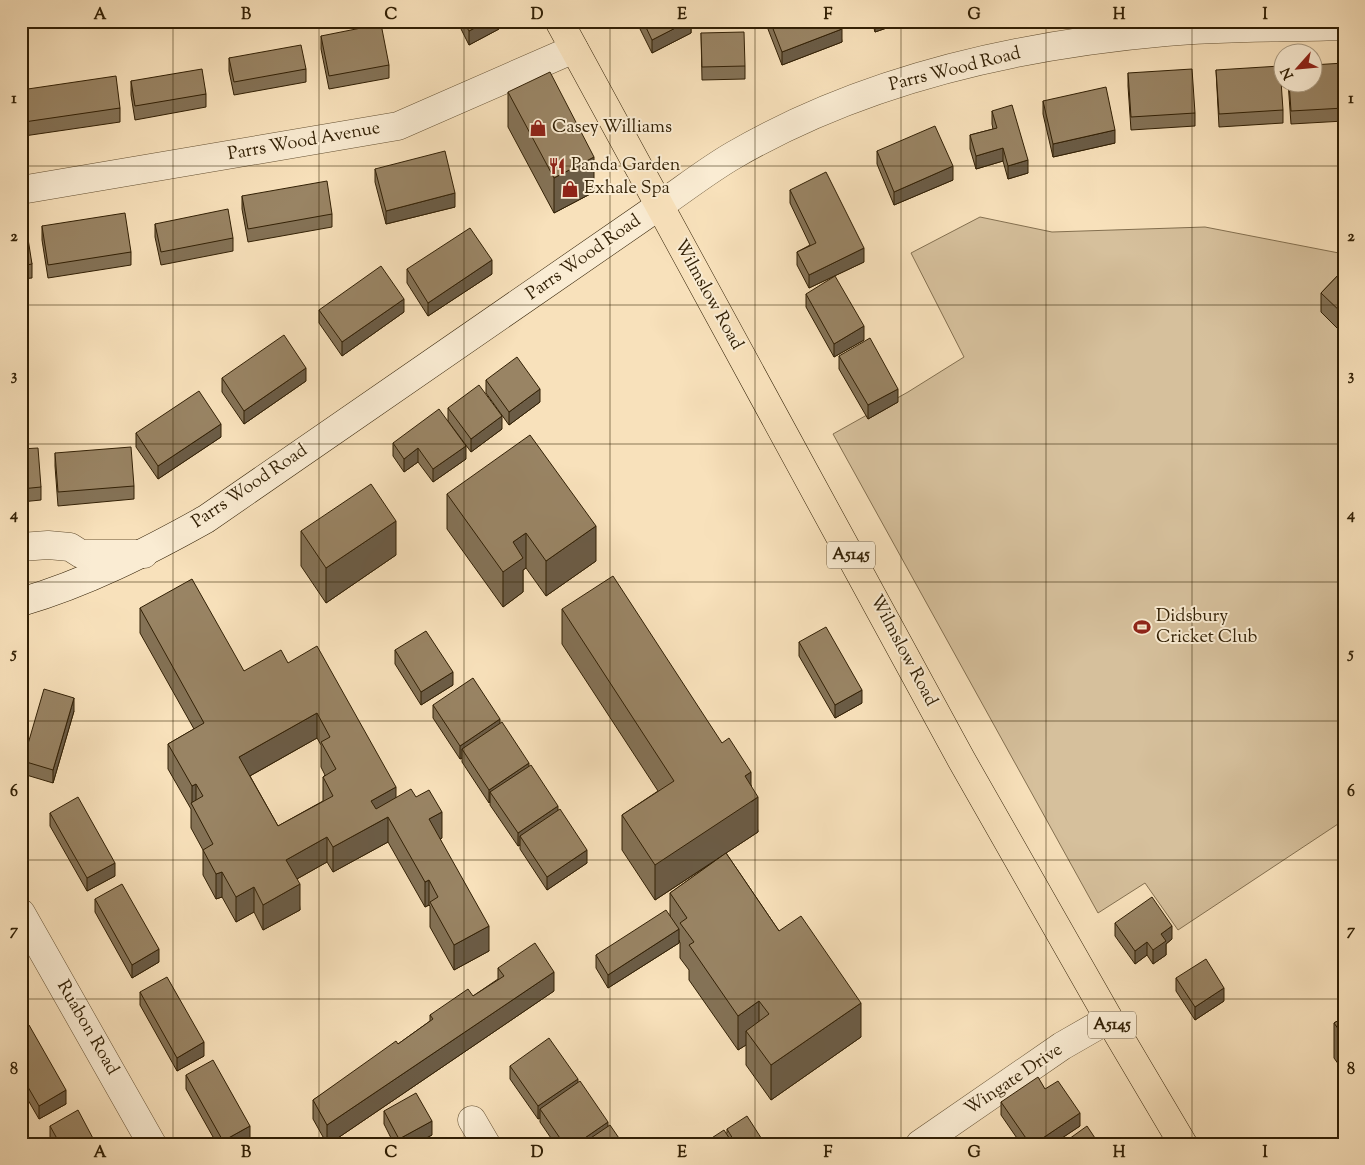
<svg xmlns="http://www.w3.org/2000/svg" width="1365" height="1165" font-family="'Sorts Mill Goudy',serif">
<style>
.green{fill:#d6c09c;stroke:#847050}
.lines{fill:none;stroke-linecap:round;stroke-linejoin:round}
.street-casing{stroke:#645032;stroke-width:29}
.secondary-casing{stroke:#322005;stroke-width:29}
.primary-casing{stroke:#322005;stroke-width:29}
.street{stroke:#faecd3;stroke-width:28}
.secondary{stroke:#faecd3;stroke-width:28}
.primary{stroke:#f8e1bb;stroke-width:28}
.wall{fill:#847256;stroke:#322005;fill-rule:evenodd}
.shaded-wall{fill:#6b5c46;stroke:#322005}
.building{fill:#998464;stroke:#322005;fill-rule:evenodd}
.grid{fill:none;stroke:#322005;stroke-width:1;stroke-opacity:0.55}
.labels{text-anchor:middle;dominant-baseline:central;stroke-width:4;stroke-linejoin:round;paint-order:stroke}
.shield{fill:#faecd3;stroke:#6e5d43;stroke-width:1}
.shield-label{font-size:16px;font-weight:bold;fill:#322005}
.street-label{font-size:18px;fill:#322005;stroke:#faecd3}
.poi-label{font-size:18px;fill:#322005;stroke:#faecd3;text-anchor:start}
.neatline{fill:none;stroke:#322005;stroke-width:2}
.grid-label{font-size:16px;text-anchor:middle;font-weight:bold;fill:#322005}
</style>
<rect width="100%" height="100%" fill="#f8e1bb"/>
<filter id="stains"><feTurbulence type="fractalNoise" baseFrequency=".004" numOctaves="4"/><feColorMatrix values="0 0 0 0 .2 0 0 0 0 .09 0 0 0 0 .02 0 0 0 .5 -.17"/></filter>
<radialGradient id="worn" r=".72"><stop offset=".6" stop-color="#630" stop-opacity="0"/><stop offset="1" stop-color="#630" stop-opacity=".3"/></radialGradient>
<path class="green" d="M980,217l72,15 153,-5 139,27v566l-166,110 -33,-47 -47,30 -265,-479 75,-42 56,-35 -53,-104z"/>
<g class="lines">
<g class="street-casing">
<path id="street" d="M21,190l377,-64 176,-77
M659,206c25,-17 49,-36 75,-51 131,-76 283,-110 432,-123 59,-5 119,-4 178,-6
M21,547l27,-2 22,2 11,7h63
M21,913l131,231
M472,1120l14,24
M920,1144l142,-98 47,-27"/>
</g>
<g class="secondary-casing">
<path id="secondary" d="M21,602c65,-19 126,-50 185,-83l453,-313"/>
</g>
<g class="primary-casing">
<path id="primary" d="M559,21l402,738 148,260 74,125"/>
</g>
<use href="#street" class="street"/>
<use href="#secondary" class="secondary"/>
<use href="#primary" class="primary"/>
</g>
<path class="wall" d="M457,21h42v8l-30,16z
M636,21h55v12l-39,20z
M766,21h73l3,21 -60,23 -16,-41z
M872,21h35l-32,11z
M701,33l44,33v13l-43,1z
M321,36l68,29v13l-60,11 -8,-40z
M229,58l77,11v13l-72,13 -5,-24z
M1344,63v58l-53,3 -3,-42h24z
M1216,70l67,40v13l-64,4z
M1128,73l67,40v13l-64,4 -3,-44z
M131,81l75,13v13l-71,13 -4,-25z
M21,90l99,18v14l-96,14 -3,-22z
M508,92l86,100 -40,21 -46,-86z
M1043,101l72,42 -62,14 -10,-43z
M992,111l36,62 -20,6 -5,-18 -27,8 -6,-20v-14l23,-6 -1,-5z
M877,151l76,29 -59,25 -17,-41z
M375,169l80,38 -69,17 -11,-42z
M790,190l74,72 -55,26 -12,-23v-13l13,-7 -20,-42z
M242,196l90,18v13l-84,15 -6,-33z
M155,224l78,14v13l-72,14 -6,-28z
M42,226l89,26v13l-83,13 -6,-38z
M21,227l11,37v14l-11,1z
M407,269l85,5 -64,42 -21,-33z
M1344,269v66l-23,-23v-19z
M806,294l58,46 -30,17 -28,-50z
M319,310l85,2 -62,44 -23,-33z
M839,356l59,46 -30,17 -29,-50z
M222,378l84,3 -62,43 -22,-32z
M486,380l54,22 -31,23 -23,-32z
M448,408l54,21 -31,23 -23,-31z
M136,433l85,4 -63,42 -22,-32z
M393,443l73,16 -33,23 -15,-20 -14,10 -11,-16z
M21,449l20,38v13l-20,2z
M55,453l79,33v13l-76,7 -3,-40z
M447,494l149,67 -50,35 -20,-28 -3,2v22l-20,15 -56,-78z
M301,531l95,24 -70,48 -25,-37z
M140,608l104,63 44,-8 108,135 46,40 -2,1 49,112 -35,19 -24,-43v-21l-1,-1 -4,2 -37,-65 -55,30 -6,-10 -30,17 3,31 -37,20 -9,-18 -18,10 -14,-25 -6,2 -13,-24v-25l-12,-22v-19l-23,-40v-25l26,-15 -54,-96zM317,738l4,7v22l4,8 -2,2v24l-45,25 -28,-50z
M562,609l160,134 29,42 7,47 -32,21 53,78 82,106 -90,63 -25,-35v-20l-8,5 -49,-70v-10l-9,-12v-15l-1,-3v3l-71,45 -12,-20v-13l74,-39v-23l54,-38 -69,45 -33,-50v-35l36,-24 -96,-147z
M799,642l63,61 -27,15 -36,-62z
M395,650l58,35 -32,20 -26,-41z
M433,705l67,18 58,87 29,53 -40,27 -27,-41v-4l-2,1 -28,-41v-3l-1,1 -27,-41v-4l-2,1 -27,-41z
M74,711l-21,72 -30,-9v-13z
M50,813l65,63 -28,15 -37,-65z
M95,899l64,63 -27,16 -37,-66z
M1115,923l57,16 -6,5v11l-13,9 -6,-9 -12,9 -20,-28z
M498,968l56,23 -225,153h-2l-14,-25v-19l85,-56 32,-23v-6l43,-19 25,-17z
M1176,978l48,23 -29,19 -19,-29z
M140,992l64,64 -27,15 -37,-66z
M1344,1017v55l-10,-14v-35z
M21,1029l45,75 -27,15 -18,-31z
M510,1066l68,17 30,43 15,18h-68l-15,-22v-4l-2,1 -28,-40z
M186,1075l64,64 -9,5h-24l-31,-55z
M1045,1089l35,37 -27,18h-32l-20,-29v-13z
M384,1111l48,24 -17,9h-21l-10,-20z
M50,1126l46,18h-43l-3,-5z
M727,1129l38,15h-61l23,-11z"/>
<path class="shaded-wall" d="M488,21h11v8l-30,16v-14z
M689,21h2v12l-39,20v-13z
M875,21h32l-32,11z
M842,29v13l-60,23v-13z
M1115,130v13l-62,14v-13z
M1003,148v13l-27,8v-13z
M594,157v35l-40,21v-35z
M1028,160v13l-20,6v-13z
M953,166v14l-59,25v-13z
M455,193v14l-69,17v-13z
M864,248v14l-55,26v-13z
M492,260v14l-64,42v-13z
M404,299v13l-62,44v-14z
M864,326v14l-30,17v-13z
M306,368v13l-62,43v-13z
M540,389v13l-31,23v-13z
M898,389v13l-30,17v-14z
M502,416v13l-31,23v-13z
M221,424v13l-63,42v-13z
M466,446v13l-33,23v-13z
M418,448v14l-14,10v-13z
M396,521v34l-70,48v-35z
M596,526v35l-50,35v-35z
M526,533v35l-3,2v22l-20,15v-35l10,-30z
M453,672v13l-32,20v-13z
M862,690v13l-27,15v-13z
M74,698v13l-21,72v-13z
M317,713v25l-78,44v-25z
M500,719v14l-38,16v9l-2,1v-13z
M529,763v13l-39,16v10l-1,1v-13z
M751,772v30l7,-5v35l-103,68v-35l90,-89z
M196,784v25l-4,-4v-19z
M396,787v25l-25,14v-25z
M558,806v14l-38,16v9l-2,1v-13z
M442,812v26l-13,7v-26z
M388,817v25l-55,30v-25z
M327,837v25l-41,23v-25z
M587,850v13l-40,27v-13z
M115,863v13l-28,15v-13z
M222,872v25l-6,2v-25z
M429,880v25l-4,2v-25z
M300,884v26l-37,20v-25z
M254,887v25l-18,10v-25z
M489,926v25l-35,19v-25z
M1172,926v13l-6,5v11l-13,9v-14l8,-16z
M679,929v14l-71,45v-13z
M1147,942v13l-12,9v-13z
M159,949v13l-27,16v-13z
M554,972v19l-225,153h-2v-19z
M1224,988v13l-29,19v-13z
M759,1001v34l-13,-4v14l-8,5v-34z
M861,1003v34l-90,63v-35z
M204,1042v14l-27,15v-13z
M578,1079v13l-38,17v9l-2,1v-13z
M66,1090v14l-27,15v-13z
M1080,1113v13l-27,18h-19z
M432,1121v14l-17,9h-16v-5z
M608,1122v13l-13,9h-19z
M250,1126v13l-9,5h-18v-3z"/>
<path class="building" d="M463,21h25l-19,10z
M643,21h46l-37,19z
M770,21h69l3,8 -60,23z
M381,24l8,41 -60,11 -8,-40z
M744,32l1,34 -43,1 -1,-34z
M301,45l5,24 -72,13 -5,-24z
M1344,63v45l-53,3 -2,-29h23v-17z
M1280,66l3,44 -64,4 -3,-44z
M202,69l4,25 -71,12 -4,-25z
M1192,69l3,44 -64,4 -3,-44z
M550,72l44,85 -40,21 -46,-86z
M116,76l4,32 -96,14 -3,-21v-11z
M1106,87l9,43 -62,14 -10,-43z
M1012,105l16,55 -20,6 -5,-18 -27,8 -6,-21 27,-7 -5,-17z
M935,126l18,40 -59,26 -17,-41z
M445,151l10,42 -69,18 -11,-42z
M826,172l38,76 -55,27 -12,-23 19,-9 -26,-53z
M327,181l5,33 -84,15 -6,-33z
M228,209l5,29 -72,14 -6,-28z
M125,213l6,39 -83,13 -6,-39z
M26,226l6,38 -11,2v-39z
M470,228l22,32 -64,43 -21,-34z
M381,266l23,33 -62,43 -23,-32z
M1344,269v46l-23,-22z
M835,276l29,50 -30,18 -28,-50z
M284,335l22,33 -62,43 -22,-33z
M870,338l28,51 -30,16 -29,-49z
M517,357l23,32 -31,23 -23,-32z
M479,385l23,31 -31,23 -23,-31z
M199,391l22,33 -63,42 -22,-33z
M439,409l27,37 -33,23 -15,-21 -14,11 -11,-16z
M530,435l66,91 -50,35 -20,-28 -13,9 10,16 -20,14 -56,-78z
M131,447l3,39 -76,6 -3,-39z
M38,448l3,39 -20,2v-40z
M371,484l25,37 -70,47 -25,-37z
M613,576l109,167 7,-5 22,34 -6,4 13,21 -103,68 -33,-50 52,-34 -112,-172z
M192,579l52,92 37,-21 7,13 29,-17 79,141 -25,14 5,8 35,-20 5,8 13,-7 13,22 -13,7 60,107 -35,19 -24,-43 8,-5 -9,-17 -4,2 -37,-65 -55,30 -6,-10 -41,23 14,24 -37,21 -9,-18 -18,10 -14,-25 -6,2 -13,-24 10,-6 -22,-41 12,-7 -7,-12 -4,2 -24,-42 36,-21 -64,-115zM317,713l13,24 -9,5 15,27 -13,8 10,19 -55,30 -39,-69z
M826,627l36,63 -27,15 -36,-63z
M426,631l27,41 -32,20 -26,-42z
M473,678l27,41 -40,27 -27,-41z
M44,689l30,9 -21,72 -30,-9z
M502,722l27,41 -40,27 -27,-41z
M531,765l27,41 -40,27 -28,-41z
M78,797l37,66 -28,15 -37,-65z
M560,809l27,41 -40,27 -27,-41z
M726,853l53,78 22,-15 60,87 -90,62 -25,-34 23,-17 -10,-13 -21,15 -49,-71 5,-3 -14,-19 7,-5 -17,-25z
M122,884l37,65 -27,16 -37,-66z
M1152,897l20,29 -11,8 5,7 -13,9 -6,-8 -12,9 -20,-28z
M666,910l13,19 -71,46 -12,-20z
M535,943l19,29 -227,153 -14,-25 83,-59 2,3 35,-25 -3,-4 38,-26 5,7 31,-20 -6,-8z
M1206,959l18,29 -29,19 -19,-29z
M167,977l37,65 -27,16 -37,-66z
M1344,1017v20l-10,-14z
M29,1025l37,65 -27,16 -18,-31v-46z
M549,1038l29,41 -40,27 -28,-40z
M213,1060l37,66 -27,15 -37,-66z
M1038,1077l7,12 13,-8 22,32 -46,31h-4l-29,-42z
M580,1081l28,41 -32,22h-12l-24,-35z
M416,1093l16,28 -33,18 -15,-28z
M78,1110l18,34h-36l-10,-18z
M747,1116l18,28h-29l-9,-15z
M610,1125l13,19h-41z
M1087,1126l12,18h-37z
M724,1130l9,14h-29v-1z
M267,1138l3,6h-13z"/>
<path class="grid" d="M173,21v1123M319,21v1123M464,21v1123M610,21v1123M755,21v1123M901,21v1123M1046,21v1123M1192,21v1123M21,166h1323M21,305h1323M21,444h1323M21,582h1323M21,721h1323M21,860h1323M21,999h1323"/>
<defs>
<g id="shop-bare" transform="scale(1.35)"><path d="M-5-2.5h2.3a2.7 3.5 0 0 1 5.4 0H5L5.5 6h-11ZM-1.5-2.5h3a1.5 2.3 0 0 0-3 0Z" fill="#8f2418" stroke="#faecd3" stroke-width="2.5" paint-order="stroke"/></g>
<g id="restaurant-bare" transform="scale(1.35)"><path d="M-5-6h1v4h1v-4h1v4h1v-4h1v5L-1.5 .5V6h-2V.5L-5-1ZM5-6V6H3V1.5H1.5Q1.5-4 5-6Z" fill="#8f2418" stroke="#faecd3" stroke-width="2.5" paint-order="stroke"/></g>
<g id="stadium-bare" transform="scale(1.35)"><path d="M0-5a6.5 5 0 1 0 0 10a6.5 5 0 1 0 0-10ZM-3.5-1.8h7v3.6h-7Z" fill="#8f2418" stroke="#faecd3" stroke-width="2.5" paint-order="stroke"/></g>
</defs>
<g fill-rule="evenodd">
<use href="#shop-bare" x="538" y="128"/>
<use href="#restaurant-bare" x="557" y="166"/>
<use href="#shop-bare" x="570" y="189"/>
<use href="#stadium-bare" x="1142" y="627"/>
</g>
<g class="labels">
<g class="shield">
<rect x="827" y="541.5" width="48" height="27" rx="4"/>
<rect x="1088" y="1011.5" width="48" height="27" rx="4"/>
</g>
<g class="shield-label">
<text x="851" y="555">A5145</text>
<text x="1112" y="1025">A5145</text>
</g>
<g class="street-label">
<text transform="translate(955 70) rotate(-14)">Parrs Wood Road</text>
<text transform="translate(304 142) rotate(-10)">Parrs Wood Avenue</text>
<text transform="translate(584 258) rotate(-35)">Parrs Wood Road</text>
<text transform="translate(708 295) rotate(61)">Wilmslow Road</text>
<text transform="translate(250 487) rotate(-34)">Parrs Wood Road</text>
<text transform="translate(903 651) rotate(62)">Wilmslow Road</text>
<text transform="translate(87 1028) rotate(60)">Ruabon Road</text>
<text transform="translate(1014 1080) rotate(-34)">Wingate Drive</text>
</g>
<g class="poi-label">
<text x="552" y="128">Casey Williams</text>
<text x="571" y="166">Panda Garden</text>
<text x="584" y="189">Exhale Spa</text>
<text x="1156" y="617">Didsbury<tspan x="1156" dy="21">Cricket Club</tspan></text>
</g>
</g>
<rect width="1365" height="1165" fill="none" stroke="#f8e1bb" stroke-width="55"/>
<g transform="translate(1298 68) rotate(243)"><circle r="24" fill="#faecd3" stroke="#aa9a81"/>
<path d="M0-4L9 19L0 12L-9 19Z" fill="#8f2418"/>
<text y="-8" font-size="14" font-weight="bold" text-anchor="middle" fill="#322005">N</text>
</g>
<rect x="28" y="28" width="1310" height="1110" class="neatline"/>
<g class="grid-label">
<text x="100" y="19">A</text>
<text x="246" y="19">B</text>
<text x="391" y="19">C</text>
<text x="537" y="19">D</text>
<text x="682" y="19">E</text>
<text x="828" y="19">F</text>
<text x="974" y="19">G</text>
<text x="1119" y="19">H</text>
<text x="1265" y="19">I</text>
<text x="14" y="103">1</text>
<text x="1351" y="103">1</text>
<text x="14" y="241">2</text>
<text x="1351" y="241">2</text>
<text x="14" y="380">3</text>
<text x="1351" y="380">3</text>
<text x="14" y="519">4</text>
<text x="1351" y="519">4</text>
<text x="14" y="658">5</text>
<text x="1351" y="658">5</text>
<text x="14" y="796">6</text>
<text x="1351" y="796">6</text>
<text x="14" y="935">7</text>
<text x="1351" y="935">7</text>
<text x="14" y="1074">8</text>
<text x="1351" y="1074">8</text>
<text x="100" y="1157">A</text>
<text x="246" y="1157">B</text>
<text x="391" y="1157">C</text>
<text x="537" y="1157">D</text>
<text x="682" y="1157">E</text>
<text x="828" y="1157">F</text>
<text x="974" y="1157">G</text>
<text x="1119" y="1157">H</text>
<text x="1265" y="1157">I</text>
</g>
<rect width="100%" height="100%" filter="url(#stains)"/>
<rect width="100%" height="100%" fill="url(#worn)"/>
</svg>
